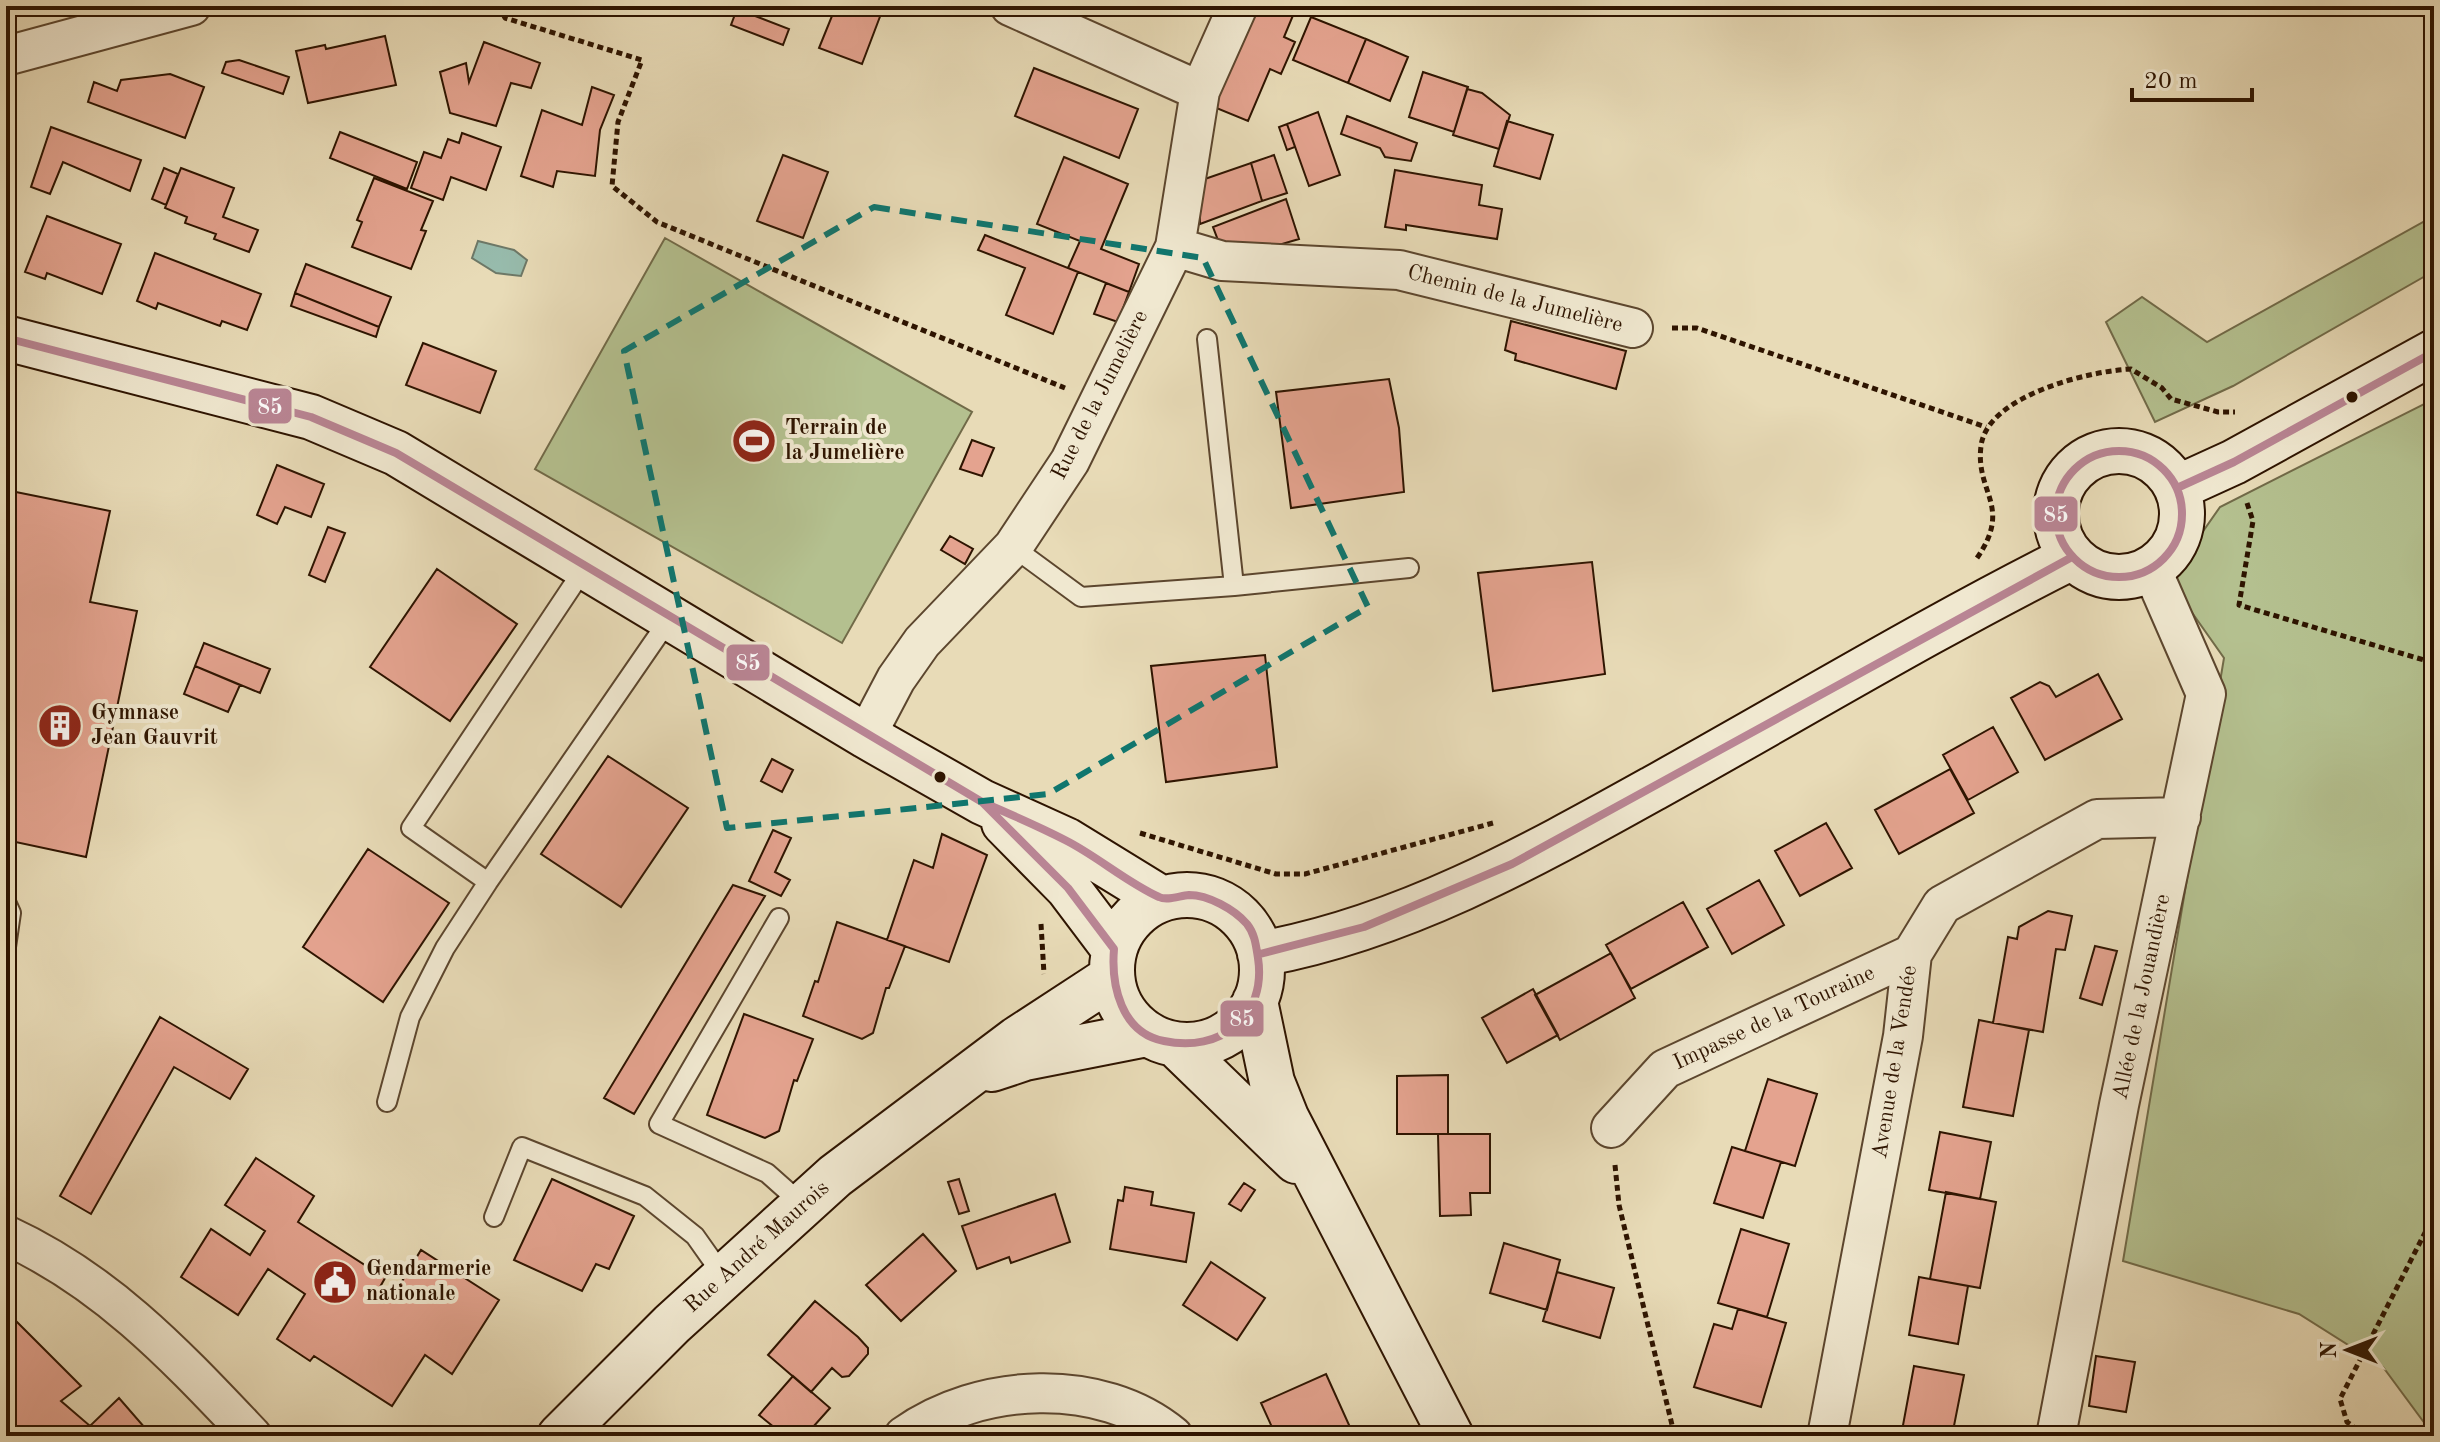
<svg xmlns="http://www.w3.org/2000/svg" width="2440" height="1442" font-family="'Old Standard TT',serif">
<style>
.green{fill:#b4c08f;stroke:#716a48;stroke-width:2}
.water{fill:#97bbac;stroke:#6d7867;stroke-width:2}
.building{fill:#e4a38f;stroke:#2e1400;stroke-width:2}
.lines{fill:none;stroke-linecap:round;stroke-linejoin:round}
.lane-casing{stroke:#5c462e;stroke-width:22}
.street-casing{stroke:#5c462e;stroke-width:42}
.secondary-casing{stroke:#2e1400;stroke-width:48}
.path{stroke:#2e1400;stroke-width:5;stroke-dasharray:6 4;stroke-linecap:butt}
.lane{stroke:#f0e8d0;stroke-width:18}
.street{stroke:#f0e8d0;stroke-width:38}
.secondary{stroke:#f0e8d0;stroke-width:44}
.bus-1-casing{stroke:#f0e8d0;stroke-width:14}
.bus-1{stroke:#b98594;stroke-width:8}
.marked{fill:none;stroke:#0f766e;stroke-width:6;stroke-dasharray:16 10;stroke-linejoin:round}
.bus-dot{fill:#2e1400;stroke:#f0e8d0;stroke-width:3}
.labels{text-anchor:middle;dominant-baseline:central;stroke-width:8;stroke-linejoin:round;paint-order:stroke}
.street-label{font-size:22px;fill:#2e1400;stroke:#f0e8d0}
.poi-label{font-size:22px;font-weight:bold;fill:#2e1400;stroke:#f0e8d0;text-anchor:start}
.line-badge{stroke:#f0e8d0;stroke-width:3}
.badge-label{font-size:22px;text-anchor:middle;font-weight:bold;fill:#fff}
</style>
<rect width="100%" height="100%" fill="#e8dbb7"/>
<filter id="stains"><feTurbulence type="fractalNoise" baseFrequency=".0025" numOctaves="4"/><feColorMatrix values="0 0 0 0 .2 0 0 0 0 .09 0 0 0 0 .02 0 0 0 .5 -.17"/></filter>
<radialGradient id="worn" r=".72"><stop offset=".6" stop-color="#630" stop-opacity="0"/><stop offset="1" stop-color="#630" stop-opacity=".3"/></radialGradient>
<path class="green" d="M2434,216v55l-201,115 -78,36 -49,-100 36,-25 65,45z
M665,238l307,174 -130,231 -307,-174z
M2434,399v1037l-51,-69 -84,-53 -176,-53 101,-603 -55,-78 51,-73z
M1062,1426l42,10h-119l3,-1z"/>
<path class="water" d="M478,241l36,9 13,10 -6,16 -25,-3 -24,-15z"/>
<path class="building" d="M836,6h48l-22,58 -43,-16z
M1252,6h26l16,7 -10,24 11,5 -14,32 -11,-5 -22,52 -39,-16z
M737,9l52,20 -6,16 -52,-20z
M1311,17l55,22 -18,44 -55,-23z
M385,36l11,49 -88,18 -12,-52 29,-6 1,4z
M1366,39l42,18 -18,44 -42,-18z
M484,42l56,21 -9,25 -20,-5 -15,43 -46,-13 -10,-41 26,-9 3,19z
M239,60l50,17 -6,17 -61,-21 4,-11z
M1034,68l104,41 -19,49 -104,-42z
M1423,72l45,15 -14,45 -45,-15z
M170,74l34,13 -19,51 -97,-36 6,-20 23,9 4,-11z
M592,87l22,8 -14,35 -5,46 -38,-5 -4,16 -32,-11 21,-66 40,15z
M1467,89l15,4 28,22 -11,34 -46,-14z
M1318,112l22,63 -31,11 -22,-62z
M1347,116l70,27 -6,18 -26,-4 -5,-9 -39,-14z
M1507,121l46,14 -13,44 -46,-13z
M1287,124l8,23 -8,3 -8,-23z
M51,127l90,33 -11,31 -67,-29 -13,32 -19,-7z
M340,132l77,30 -10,27 -77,-31z
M462,133l39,14 -15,43 -35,-13 -8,23 -32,-12 13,-36 17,6 7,-19 11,4z
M783,155l45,17 -25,66 -46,-17z
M1274,155l13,38 -25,8 -11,-38z
M1064,157l64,27 -27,65 38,15 -10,28 -61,-24 12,-27 -43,-17z
M1251,163l11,38 -62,23 -1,-43z
M164,168l14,6 -12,31 -14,-6z
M181,168l53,20 -11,29 35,13 -9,22 -35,-13 2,-5 -31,-11 2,-6 -22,-9z
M1395,170l87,15 -3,20 23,4 -5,30 -91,-14v5l-21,-3z
M374,178l59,23 -12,29 5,1 -15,38 -59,-22 10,-25 -5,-2z
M1286,199l13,40 -41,12 -37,-3 -8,-21z
M47,216l74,28 -19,50 -55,-21 -2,6 -20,-7z
M985,235l93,37 -25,62 -47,-19 19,-47 -47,-18z
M155,253l106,41 -14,36 -25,-9 -2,5 -62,-23 -2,6 -19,-8z
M306,264l85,33 -12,30 -84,-34z
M1106,283l23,9 -11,30 -24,-8z
M295,293l84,34 -3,10 -85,-31z
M1511,321l115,30 -10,38 -101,-29 1,-6 -11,-4z
M423,343l73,28 -16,42 -74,-28z
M1389,379l10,49 5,64 -113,16 -15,-116z
M972,440l22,8 -12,28 -22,-7z
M277,465l47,19 -13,33 -26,-10 -8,17 -20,-9z
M6,490l104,21 -20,91 47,9 -51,246 -80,-17z
M328,527l17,6 -20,49 -16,-7z
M950,536l23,13 -8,15 -24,-14z
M1592,562l13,112 -112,17 -15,-118z
M437,569l80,55 -67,97 -80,-54z
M204,643l66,26 -10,24 -65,-27z
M1265,655l12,112 -111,15 -15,-116z
M195,666l45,19 -12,27 -44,-18z
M2098,674l24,45 -77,41 -34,-62 29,-16 9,4 7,11z
M1993,727l25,45 -50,28 -25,-45z
M608,756l80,52 -67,99 -80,-53z
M772,759l21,11 -11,22 -21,-11z
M1950,769l24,44 -75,41 -24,-44z
M1826,823l26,45 -52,28 -25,-45z
M773,830l18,8 -16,34 15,8 -9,16 -32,-15z
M942,834l45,21 -38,107 -62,-22 27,-80 19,8z
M368,849l81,54 -66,99 -80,-55z
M1759,880l25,45 -52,29 -25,-45z
M733,885l32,11 -131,218 -30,-16z
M1683,902l25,45 -77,42 -25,-44z
M2048,911l24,5 -7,34 -9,-1 -13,83 -50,-9 15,-86 9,2 2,-12z
M837,922l68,24 -16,42h-3l-13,45 -11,6 -59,-23 12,-35 3,1z
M2095,946l22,5 -15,54 -22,-7z
M1611,953l24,45 -75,42 -25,-45z
M1533,989l25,46 -51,28 -25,-45z
M744,1014l69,25 -16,42 -3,-1 -15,51 -14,7 -58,-23z
M160,1017l88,52 -18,30 -56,-32 -83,147 -31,-18z
M1979,1020l50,10 -16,86 -50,-9z
M1448,1075v59h-51v-58z
M1768,1079l49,15 -22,72 -50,-15z
M1940,1132l51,10 -11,57 -51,-9z
M1438,1134h52v59h-20l1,22 -31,1z
M1732,1147l49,15 -18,56 -49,-15z
M256,1158l58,38 -16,26 87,56 -5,9 13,9 28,-46 78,50 -47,74 -27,-19 -33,51 -78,-50 -4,5 -33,-22 28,-45 -37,-25 -30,46 -57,-38 30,-48 39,26 15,-24 -40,-26z
M552,1179l82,37 -25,53 -13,-5 -14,27 -68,-31z
M959,1179l10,32 -10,3 -11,-32z
M1244,1183l11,7 -14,21 -12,-7z
M1125,1187l28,5 -2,13 43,8 -8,49 -76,-13 8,-49 5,1z
M1946,1192l50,10 -16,86 -50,-9z
M1055,1194l15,48 -59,21 -2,-6 -32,12 -15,-43z
M1741,1229l48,15 -22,73 -49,-14z
M923,1234l33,37 -55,50 -35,-36z
M1504,1243l56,17 -13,50 -57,-17z
M1211,1262l54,36 -28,42 -54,-35z
M1557,1272l57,16 -14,50 -57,-17z
M1919,1277l49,9 -10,58 -49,-9z
M815,1301l43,36 10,11v6l-19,22 -7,1 -10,-9 -21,24 -43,-37z
M1738,1309l48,14 -25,84 -67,-20 20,-63 18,5z
M10,1315l71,71 -20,15 29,25 29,-28 33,38h-146v-117z
M2096,1356l39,6 -9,50 -37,-6z
M1914,1366l50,9 -12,61h-51z
M1326,1374l28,62h-78l-15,-33z
M793,1376l37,32 -25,28h-20l-26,-21z"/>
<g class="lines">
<g class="lane-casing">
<path id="lane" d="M1207,339l27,247
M1013,547l68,50 153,-11 175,-18
M583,564l-10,21 -162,243 77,54 182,-264
M6,902l5,11 -5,34
M779,918l-120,206 108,49 36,32
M387,1102l23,-85 35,-69 43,-66
M494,1217l28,-70 123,49 50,40 29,41"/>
</g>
<g class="street-casing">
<path id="street" d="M1010,6l190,85
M6,56l185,-50
M1175,247l47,14 177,9 234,58
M866,736l30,-57 26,-37 91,-95 57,-86 105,-214 25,-156 38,-85
M1611,1128l54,-59 247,-115
M6,1235c102,47 170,121 246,201
M904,1436c75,-54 197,-60 269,0
M1827,1436l76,-400 9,-82 30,-49 155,-86 84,-2
M2056,1436l63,-331 87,-411 -55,-126"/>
</g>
<g class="secondary-casing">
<path id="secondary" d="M6,338l305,79 85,36 470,283 116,66 84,38 96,59
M2056 514a63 63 0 1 1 126 0a63 63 0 1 1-126 0Z
M2177,488l57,-26 200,-110
M1004,823l64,65 46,61
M1112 970a75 75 0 1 1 150 0a75 75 0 1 1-150 0Z
M1260,954c141,-25 270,-97 394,-166 139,-77 276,-160 418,-231
M1255,1001l17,81 14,35 165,319
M1175,1044l121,117
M992,1069l33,-11 122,-24
M560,1436l112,-112 163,-148 182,-137 95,-62"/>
</g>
<path class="path" d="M499,6l6,12 137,42 -24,62 -6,64 45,36 408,166
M1672,328h25l289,99
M2247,503l6,18 -14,84 195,58
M1977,558c36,-52 -2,-65 4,-112 6,-50 107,-75 150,-77l31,19 9,11 47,13h17
M1140,833l136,41h29l188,-51
M1041,924l3,50
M1615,1165l4,40 54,224 -25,7
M1673,1429h50l3,7
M2366,1436l-19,-14 -7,-23 94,-184"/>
<use href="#lane" class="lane"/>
<use href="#street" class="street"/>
<use href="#secondary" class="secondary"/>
<g class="bus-1-casing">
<path id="bus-1" d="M6,338l305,79 85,36 586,349
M2056 514a63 63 0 1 1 126 0a63 63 0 1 1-126 0Z
M2177,488l57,-26 200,-110
M982,802c28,12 56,24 83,38 32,16 61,42 94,57 8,4 20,-1 30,-2 19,0 45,14 58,29 8,10 9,22 11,34 9,59 -38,95 -94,83 -43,-8 -53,-56 -50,-92l-46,-61z
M1260,954l104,-27 148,-63 560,-307"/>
</g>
<use href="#bus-1" class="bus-1"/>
</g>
<path class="marked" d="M874,207l329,51 165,349 -320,187 -321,34 -103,-477z"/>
<defs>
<g id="stadium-disc" transform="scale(2.3)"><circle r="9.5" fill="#8f2418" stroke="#f0e8d0"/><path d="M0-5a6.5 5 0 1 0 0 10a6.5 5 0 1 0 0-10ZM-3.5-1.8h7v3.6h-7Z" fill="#fff"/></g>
<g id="building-disc" transform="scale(2.3)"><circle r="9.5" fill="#8f2418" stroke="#f0e8d0"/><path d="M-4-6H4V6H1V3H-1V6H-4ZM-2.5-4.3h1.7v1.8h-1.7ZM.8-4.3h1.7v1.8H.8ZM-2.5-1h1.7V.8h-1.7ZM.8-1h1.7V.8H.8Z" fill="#fff"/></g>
<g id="civic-disc" transform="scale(2.3)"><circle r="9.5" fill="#8f2418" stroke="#f0e8d0"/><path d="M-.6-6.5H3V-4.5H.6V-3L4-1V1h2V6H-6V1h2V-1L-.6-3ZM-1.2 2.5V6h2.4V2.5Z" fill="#fff"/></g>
</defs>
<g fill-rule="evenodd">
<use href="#stadium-disc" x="754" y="441"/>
<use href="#building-disc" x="60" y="726"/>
<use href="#civic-disc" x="335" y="1282"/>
</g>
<g class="bus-dot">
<circle cx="2352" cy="397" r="7"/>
<circle cx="940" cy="777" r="7"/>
</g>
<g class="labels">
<g class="street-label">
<text transform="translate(1515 299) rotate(14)">Chemin de la Jumelière</text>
<text transform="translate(1100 395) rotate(-63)">Rue de la Jumelière</text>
<text transform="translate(2142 997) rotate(-78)">Allée de la Jouandière</text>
<text transform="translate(1774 1018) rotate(-25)">Impasse de la Touraine</text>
<text transform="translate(1895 1062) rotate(-81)">Avenue de la Vendée</text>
<text transform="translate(757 1247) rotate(-42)">Rue André Maurois</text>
</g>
<g class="poi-label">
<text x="785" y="428">Terrain de<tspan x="785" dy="25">la Jumelière</tspan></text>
<text x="91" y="713">Gymnase<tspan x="91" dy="25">Jean Gauvrit</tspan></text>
<text x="366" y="1269">Gendarmerie<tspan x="366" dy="25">nationale</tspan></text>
</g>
</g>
<g class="line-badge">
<rect x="247" y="387" width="46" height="38" rx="8" fill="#b98594"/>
<rect x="2033" y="495" width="46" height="38" rx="8" fill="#b98594"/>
<rect x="725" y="643" width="46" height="39" rx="8" fill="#b98594"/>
<rect x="1219" y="999" width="46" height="39" rx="8" fill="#b98594"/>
</g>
<g class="badge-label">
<text x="270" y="414">85</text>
<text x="2056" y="522">85</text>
<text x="748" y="670">85</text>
<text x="1242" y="1026">85</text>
</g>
<rect width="2440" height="1442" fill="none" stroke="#e8dbb7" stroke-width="32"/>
<rect x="8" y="8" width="2424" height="1426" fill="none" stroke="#2e1400" stroke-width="4"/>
<rect x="16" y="16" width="2408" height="1410" fill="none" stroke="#2e1400" stroke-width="2"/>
<g transform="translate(2348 1350) rotate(270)" stroke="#f0e8d0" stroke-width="6" paint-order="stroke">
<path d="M0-6L14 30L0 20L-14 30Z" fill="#2e1400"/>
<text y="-12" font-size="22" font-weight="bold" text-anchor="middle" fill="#2e1400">N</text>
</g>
<path d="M2132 88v12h120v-12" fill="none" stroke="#2e1400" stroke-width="4"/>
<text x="2144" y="88" font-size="24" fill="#2e1400" stroke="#f0e8d0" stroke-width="6" paint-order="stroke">20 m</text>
<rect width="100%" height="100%" filter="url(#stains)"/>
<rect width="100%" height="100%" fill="url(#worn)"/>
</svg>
